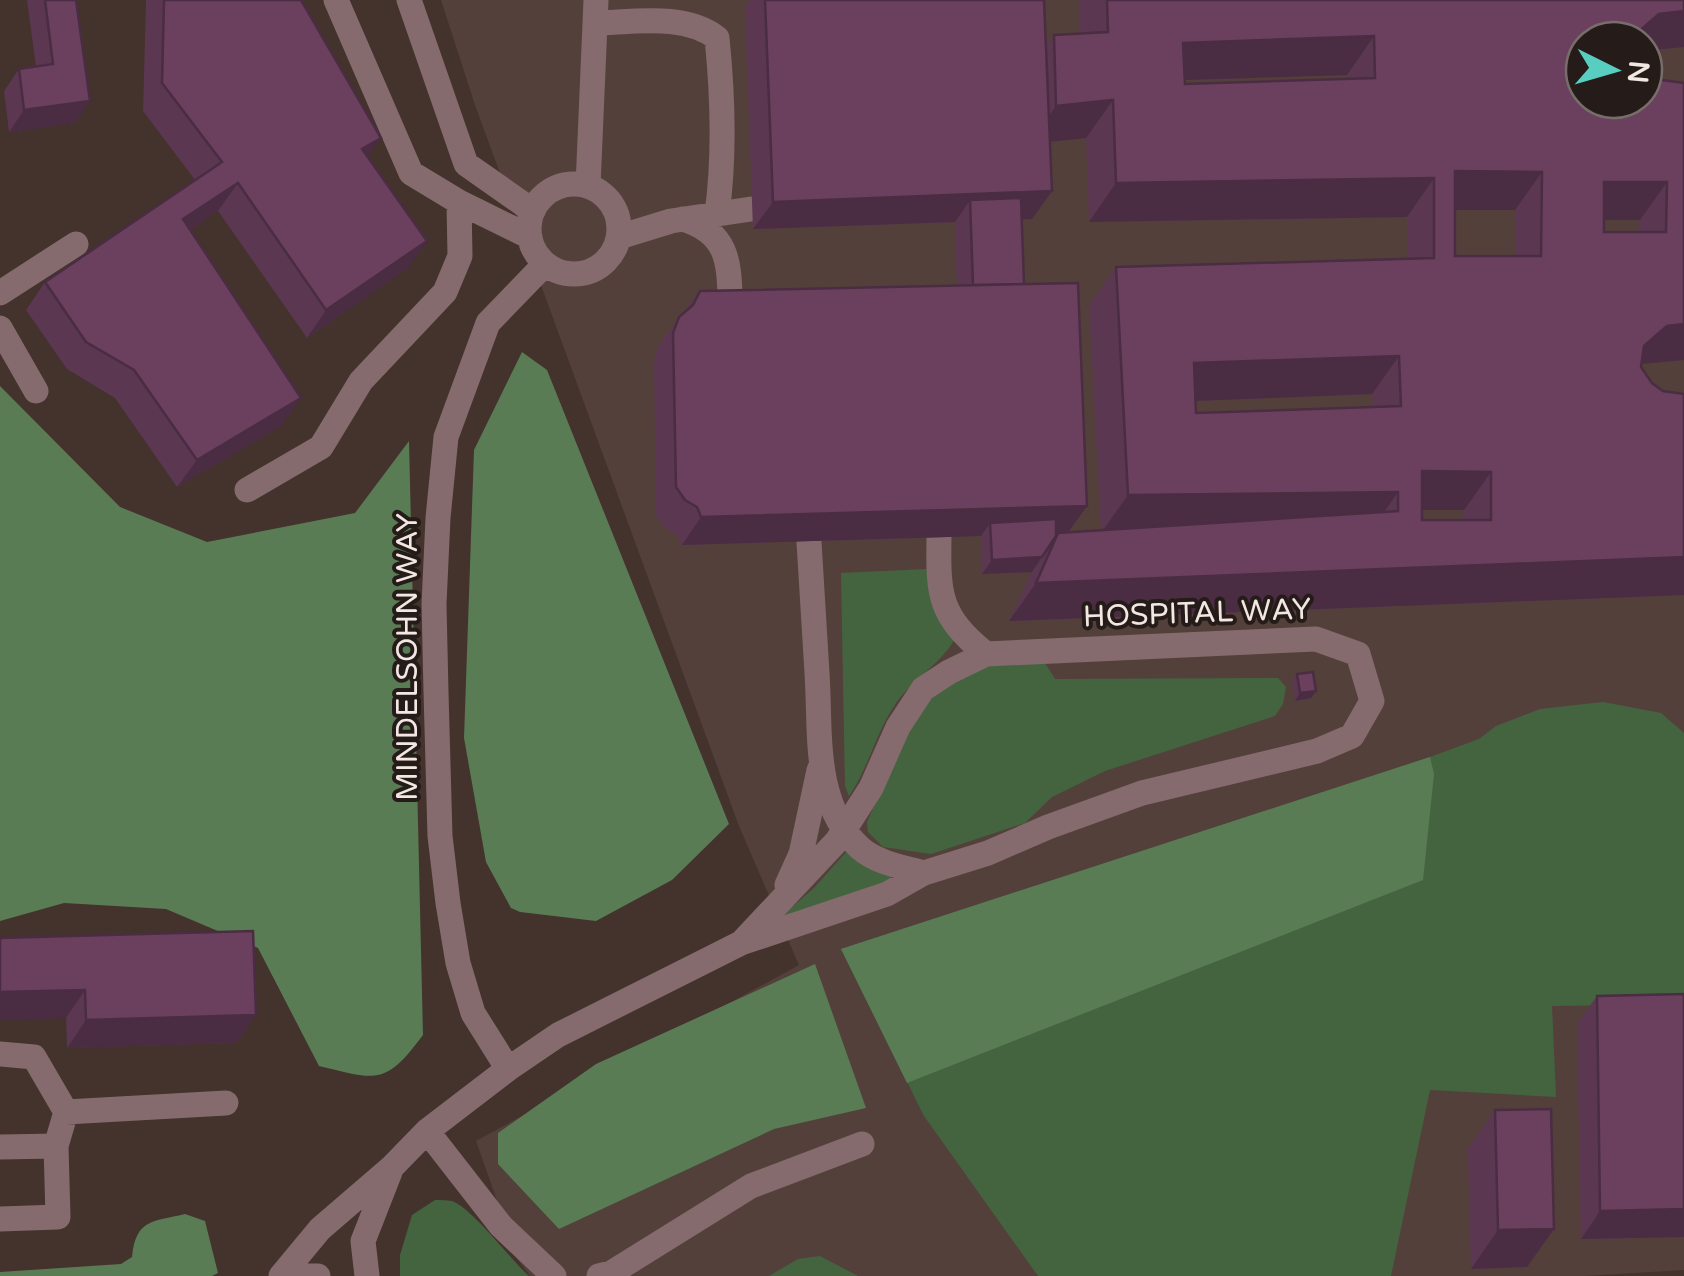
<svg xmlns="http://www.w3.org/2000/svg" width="1684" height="1276" font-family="'Varela Round',sans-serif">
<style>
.medical{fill:#54403b;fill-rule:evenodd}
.green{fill:#446440}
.forest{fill:#597c54}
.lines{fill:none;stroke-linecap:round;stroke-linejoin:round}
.minor{stroke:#856b6d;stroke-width:25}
.wall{fill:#5b3751;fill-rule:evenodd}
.shaded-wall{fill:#4a2d42}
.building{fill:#6a405e;stroke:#4a2d42;stroke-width:2.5;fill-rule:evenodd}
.labels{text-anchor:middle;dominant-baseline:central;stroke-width:8;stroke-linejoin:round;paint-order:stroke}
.street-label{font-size:30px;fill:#f3e7e3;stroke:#251c19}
</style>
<rect width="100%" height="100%" fill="#44322c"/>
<path class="medical" d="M441,0h1243v1270l-100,6h-1054l-12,-16 -42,-119 323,-176 -60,-139 -264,-721zM1584,40h60v60h-60z"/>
<path class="green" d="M927,569c4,29 6,49 28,69 -10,22 -42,41 -59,65 -20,29 -27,64 -47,93l-4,-10 -4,-213z
M1000,660l45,3 10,16 223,-1 8,9 -3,17 -8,12 -170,55 -53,26 -27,26 -94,31 -48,-7 -15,-15 -1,-10c19,-42 36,-97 70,-130 15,-14 44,-22 63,-32z
M1603,702l58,11 23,20v271l-132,2 4,91 -126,-7 -39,186h-353l-114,-160 -83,-167 589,-192 49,-18 17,-13 44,-17z
M847,851l45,27 -60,30 -64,20 46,-40z
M435,1200c6,0 12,0 17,1 20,7 58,58 77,75h-129v-21l12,-40z
M820,1256l38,20h-89l29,-17z"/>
<path class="forest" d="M522,352l25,18 182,454 -57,56 -76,41 -76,-9 -9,-4 -25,-46 -22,-124 10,-288z
M0,386l120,121 87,35 148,-29 54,-72 14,594c-38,51 -46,45 -104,31l-61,-118 -92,-39 -102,-6 -64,18z
M1430,757l4,17 -11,106 -516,203 -66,-134z
M815,964l51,144 -92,21 -215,100 -61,-65v-31l98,-69z
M185,1214l20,7 13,52 -6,3h-212v-4l121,-8 11,-7c4,-38 20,-35 53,-43z"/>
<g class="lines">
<path class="minor" d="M336,0l75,173 48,29 71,35
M409,0l57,164 67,47
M595,23c39,-1 90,-10 122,15 6,59 8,117 0,176
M529 229a45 45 0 1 1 90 0a45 45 0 1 1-90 0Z
M588,186l8,-186
M683,219c52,16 45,52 48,97
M619,237l52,-16 80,-12
M0,293l76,-49
M0,328l36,63
M247,490l74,-43 40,-66 84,-89 15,-36 -1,-54
M939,538c-1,57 0,78 47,116
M809,542c3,44 5,88 8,131 4,58 -5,131 43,175 17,15 43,19 64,25
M787,885l14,-31 18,-84
M0,1054l34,3 32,55 -10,34 2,71 -58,2
M508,1069l-35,-56 -15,-50 -10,-60 -8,-67 -4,-144 -2,-88 4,-86 8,-81 42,-114 57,-59
M66,1112l160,-9
M427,1131l74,95 53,50
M0,1147l56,-1
M281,1276l39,-47 72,-62 35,-36 81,-62 50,-34 183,-92 146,-49 37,-21 64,-20 60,-26 94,-34 175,-42 35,-15 20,-35 -14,-47 -42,-15 -330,15 -37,18 -26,17 -25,38 -27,61 -34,53 -96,102
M298,1276h20
M367,1276l-4,-35 27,-69
M599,1276l12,-3 140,-87 111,-42"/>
</g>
<path class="wall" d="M27,0h49l14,101 -15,22 -66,9 -5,-41 15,-22 17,-2z
M146,0h155l67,157 40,111 -101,70 -89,-127 -28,19 91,196 -104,61 -62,-89 -48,-29 -41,-59 19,-28 150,-102 -52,-69z
M750,0h294l2,46 8,-11 26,-2 -1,-33h605v47l-40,4v-11h-60l71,39 29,4v277l-43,4v3l11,16 11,8 21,3v201l-675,26 23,-49 -50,2 -1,-38 -299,9 -5,-10 -12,-7 -9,-13 -2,-154 5,-16 41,-54 257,-5 -2,-64 -202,7 -8,-221zM1347,75v4l-162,5 -1,-4zM1086,138l3,84 318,-5v42l-291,8 -27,38 12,226 -33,2 -44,-249 -2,-65h10l20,-28 -2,-49zM1455,210h60v46h-60zM1604,220h36v12h-36zM1372,394l1,13 -177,6v-12zM1422,510h42v10h-42z
M1297,674l19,17 -5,7 -16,3 -3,-19z
M0,938l256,77 -20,28 -169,5 -1,-30z
M1684,994v243l-103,2 -4,-215 20,-28z
M1495,1110l32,157 -56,2 -3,-121z"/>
<path class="shaded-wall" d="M1684,11v36l-40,4v-11h-12l4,-6 23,-20z
M1374,36l-27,39 -191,6 27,-38z
M1113,100l-27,38 -57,6 27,-38z
M90,101l-15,22 -66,9 15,-22z
M381,138l-20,28 1,-17z
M1455,171l87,1 -27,38h-81z
M1434,178l-27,39 -318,5 27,-39z
M1604,182h63l-27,38h-63z
M238,183l-20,28 -54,36 19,-28z
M1052,191l-20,28 -62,2v-21l-15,22 -202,7 20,-27z
M427,241l-19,27 -101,70 19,-28z
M1684,324v36l-44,4 4,-18 23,-20z
M1399,356l-27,38 -205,8 27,-39z
M301,398l-20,28 -104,61 20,-27z
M1422,471l69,1 -27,38h-66z
M1398,492l-27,39 -270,2 27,-38z
M1087,506l-20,28 -76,2 -1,-13 -9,13 -299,9 19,-28z
M1042,557l-10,15 -50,2 10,-14z
M1684,557v38l-675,26 27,-38z
M1316,691l-5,7 -16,3 5,-8z
M85,990l-19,28 -66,2v-28z
M256,1015l-20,28 -169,5 19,-28z
M1684,1209v28l-103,2 19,-28z
M1554,1229l-27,38 -56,2 27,-39z"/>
<path class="building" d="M45,0h31l14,101 -66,9 -5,-41 34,-5z
M164,0h137l80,138 -19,11 65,92 -101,69 -88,-127 -55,36 118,179 -104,62 -63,-90 -48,-28 -41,-60 177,-120 -60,-79z
M765,0h279l8,191 -279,11z
M1107,0h577v11l-25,3 -23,20 -1,6h-51v60h60v-33l11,12 29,4v241l-17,2 -23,20 -3,21 11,16 11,8 21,3v163l-648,26 22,-50 340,-22v-19l-270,3 -12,-228 318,-9v-80l-318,5 -3,-83 -57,6 -2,-71 54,-3zM1374,36l1,42 -190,6 -2,-41zM1455,171l87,1 -1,84h-86zM1604,182h63l-1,50h-62zM1399,356l2,50 -205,7 -2,-50zM1422,471l69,1v48h-69z
M1021,198l3,86 -51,1 -3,-85z
M1078,283l9,223 -386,11 -4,-10 -12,-7 -9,-13 -3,-154 6,-16 14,-12 7,-14z
M1056,519v17l-14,21 -50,3 -2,-37z
M1313,672l3,19 -16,2 -3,-19z
M253,931l3,84 -170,5 -1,-30 -85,2v-54z
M1684,994v215l-84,2 -3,-215z
M1551,1109l3,120 -56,1 -3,-120z"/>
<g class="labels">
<g class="street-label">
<text transform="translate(1197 613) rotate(-2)">HOSPITAL WAY</text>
<text transform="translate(407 657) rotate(-90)">MINDELSOHN WAY</text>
</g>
</g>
<g transform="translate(1614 70) rotate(95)"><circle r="48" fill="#251c19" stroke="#776d6a" stroke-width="2.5"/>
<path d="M0-8L18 38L0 25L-18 38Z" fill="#58cec0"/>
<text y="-15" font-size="28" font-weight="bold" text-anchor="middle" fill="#f3e7e3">N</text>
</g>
</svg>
